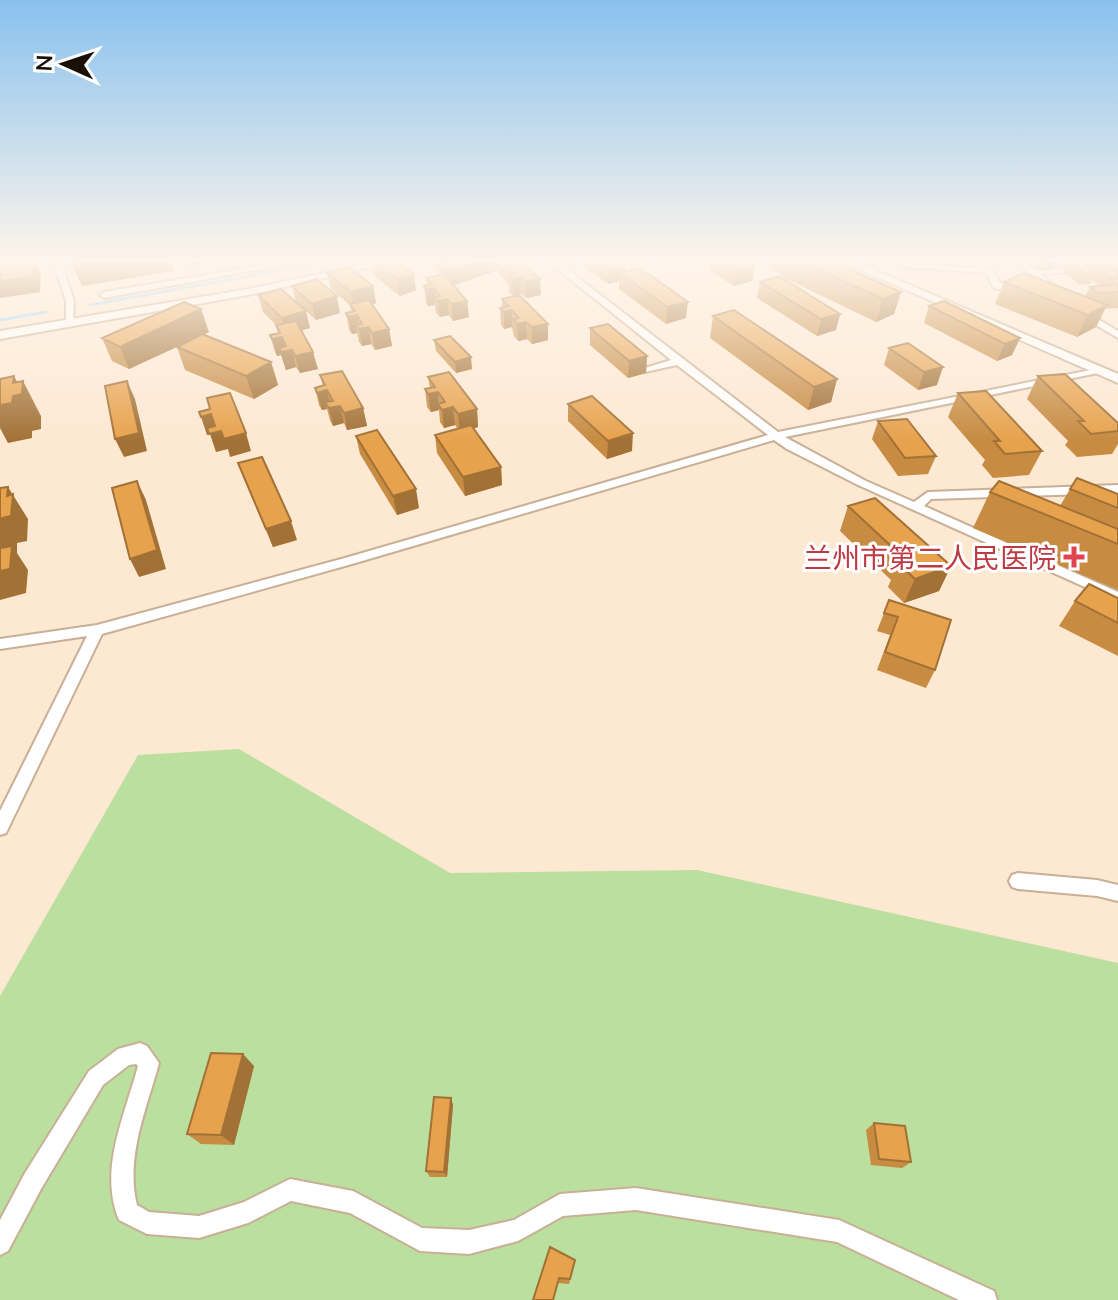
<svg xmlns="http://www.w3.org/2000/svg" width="1118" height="1300" font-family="Mulish,'Noto Sans SC',sans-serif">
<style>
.green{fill:#bbdf9e}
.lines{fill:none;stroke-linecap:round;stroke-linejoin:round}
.stream{stroke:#9ad4f8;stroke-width:3}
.minor-casing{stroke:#c8af95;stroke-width:4}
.major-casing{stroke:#c8af95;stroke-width:4}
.minor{fill:#fff;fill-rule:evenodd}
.major{fill:#fff;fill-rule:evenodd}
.wall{fill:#c78b42}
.shaded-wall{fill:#a27136}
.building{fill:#e7a24d;stroke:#a27136;stroke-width:2}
.health-dot{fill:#e0444e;stroke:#fff;stroke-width:3}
.labels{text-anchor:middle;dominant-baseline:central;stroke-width:6;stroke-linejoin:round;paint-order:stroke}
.health-label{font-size:28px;fill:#be3a42;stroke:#fff;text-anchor:end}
</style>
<rect width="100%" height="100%" fill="#fde8d2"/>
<path class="green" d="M239,749l211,124 247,-3 421,93v337h-1118v-304l138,-241z"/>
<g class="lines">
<path class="stream" d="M90,305l252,-46
M0,320l46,-8"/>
<g class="minor-casing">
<path id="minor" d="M52,259h8l14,42 -1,24 -7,-2v-22z
M300,259h16l-212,39 -4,-3 4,-3z
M545,259h9l224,173 323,-64 2,2 -5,3 -313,64 81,44 48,21 14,-10 190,-7v8l-187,6 -7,7 194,86v10l-260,-117 -71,-36 -13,-9 -422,124 -250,70 -96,199 -6,2v-24l87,-175 -87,13v-10l97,-14 248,-67 423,-123 -91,-70 -32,7v-4l26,-8z
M1013,259h9l13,10 83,-4v4l-78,5 19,15 1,2 -4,3z
M904,263l85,6h3l8,14h19l4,3 -4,3h-22l-3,-1 -8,-15 -85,-6 -1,-2z
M1084,311l34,20v7l-37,-22 -1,-2z
M1018,873l79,7 21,5v16l-21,-5 -79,-7 -6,-2 -3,-6 3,-6z
M140,1043l7,3 12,17c-12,45 -34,94 -22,142l12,7 50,4 45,-14 46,-23 63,12 69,37 47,2 45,-10 46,-26 76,-6 203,32 155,71 3,9h-38l-122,-58 -201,-32 -73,6 -45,25 -49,13 -49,-3 -70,-38 -59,-12 -43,22 -49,15 -52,-4 -28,-14c-21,-50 6,-105 19,-154l-2,-2 -7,1 -26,20 -62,104 -33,62 -8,4v-35l25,-47 64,-102 29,-22z"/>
</g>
<g class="major-casing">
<path id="major" d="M390,259h18l-160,36 -248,44v-8l248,-42z
M836,259h13l269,115v9z"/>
</g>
<use href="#minor" class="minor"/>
<use href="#major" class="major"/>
</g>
<path class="wall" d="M434,259h85l22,36 -15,3 -5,-4 -8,1 -4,-3v-8l-10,-10v-4l-45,15 13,16 2,16 -16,4 -4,-6 -9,2 -4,-4 -1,-8 -7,1 -2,-3 -2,-17 3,-1 -1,-7 12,-3v-3l-3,-2z
M580,259h38l7,13 61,46 -20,6 -47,-35v-8l-11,3 -23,-17z
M711,259h33l11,6 -3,16 -18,5 -25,-16z
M757,259h69l75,33 -7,22 -18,8 -89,-43z
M938,259h44l-1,2z
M1022,259h96v49l-13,1 -9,18 -19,10 -82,-33 9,-22 81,14 5,-9 11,-1 -9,-5 -2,3 -10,1 -17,-13 1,-3h-5l-4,-3 -2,3 -14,2z
M371,260l45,30 -16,6 -26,-20z
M327,273l46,13 3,17 -5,1 18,25 3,17 -17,4 -4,-6 -9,2 -3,-4 -2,-9 -5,1 -3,-4 -3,-17 5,-1 -1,-7 -19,-16z
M760,282l80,32 -4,16 -19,6 -60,-38z
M292,286l48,27 -24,7 -20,-18z
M258,295l52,33 -8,2 16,39 -18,4 -4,-6 -10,3 -5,-15 -4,1 -2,-4 -5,-17 8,-2 -2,-8 -13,-13z
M502,299l46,41 -16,4 -5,-5 -9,2 -4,-5 -2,-9 -8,2 -3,-4 -1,-17h2z
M929,306l91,32 -8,17 -15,6 -73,-38z
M713,316l124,63 -6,23 -23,8 -98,-72z
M590,328l57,28 -1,17 -18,5 -38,-33z
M209,332l-6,3 68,27 7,23 -24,14 -69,-29 -8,-23 6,-3 -54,25 -17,-8 -10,-23z
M434,340l38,29 -16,4 -20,-22z
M908,343l29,42 -19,5 -34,-25 5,-17z
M320,375l43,33 4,18 -20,4 -3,-7 -11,3 -3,-6 -3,-11 -5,1 -3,-5 -4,-17 8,-2z
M1038,376l80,47v21l-6,10 -35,3 -12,-12 3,-4 -41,-42z
M428,377l49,32 1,18 -5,2 28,38 1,18 -37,11 -28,-43 -2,-18 23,-6 -3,-4 -11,3 -4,-6 -1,-12 -8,2 -4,-5 -2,-18 5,-1z
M958,393l84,58 -13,24 -36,3 -11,-13 3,-5 -37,-43z
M568,404l64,47 -25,8 -39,-38z
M878,421l58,35 -8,18 -30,2 -26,-37z
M356,436l63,72 -22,7 -37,-61z
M238,463l59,77 -24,7 -28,-66z
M1070,489l48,5v96l-145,-62 17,-36 70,14z
M848,506l103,60 -12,25 -35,12 -16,-16 3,-7 -51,-49z
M1118,598v58l-59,-30 16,-25z
M889,600l46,70 -9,18 -49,-18 13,-35 -13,-4z
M254,1066l-20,79 -33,-1 -14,-10z
M451,1098l2,7 -6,72h-17l-4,-6z
M874,1123l37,39 -9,6 -31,-3 -5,-35z
M575,1260l-6,24 -10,-1 -26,17z"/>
<path class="shaded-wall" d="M34,259l7,14 -1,19 -40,6v-17z
M110,259h61l3,12 -92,15 -10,-22z
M186,259h27l1,3 -26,4z
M446,259h52l1,11 -51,17 -2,-16 -3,-2 -1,-9z
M1045,259h13l-5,10 -14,2z
M625,264v12l-5,-3 -1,8 -11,3 1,-16z
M755,265l-3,16 -18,5 3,-16z
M414,274l2,16 -16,6 -3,-17z
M521,277v17l-8,1 -1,-16z
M540,279l1,16 -15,3 -1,-16z
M373,286l3,17 -22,6 -3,-17z
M434,288l1,17 -7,1 -2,-16z
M901,292l-7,22 -18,8 7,-23z
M337,296l3,17 -24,7 -4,-16z
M447,299l2,16 -9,2 -2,-16z
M467,301l2,16 -16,4 -2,-17z
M688,302l-2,16 -20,6 1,-17z
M1107,305l-11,22 -19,10 11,-22z
M201,309l8,23 -80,37 -9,-22z
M512,310v17l-8,2v-17z
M306,311l4,17 -23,7 -5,-17z
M840,314l-4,16 -19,6 4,-17z
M357,315l2,14 9,-2 3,17 -9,2 -3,-17 -3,-4 1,8 -5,1 -4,-17z
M526,322l1,17 -9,2 -1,-17z
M548,324v16l-16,4v-17z
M389,329l3,17 -17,4 -3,-17z
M282,337l3,15 7,-2 4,17 -10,3 -7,-22 2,7 -4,1 -5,-17z
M1020,338l-8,17 -15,6 8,-17z
M313,352l5,17 -18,4 -5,-17z
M647,356l-1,17 -18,5 1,-17z
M471,357l1,12 -16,4 -1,-11z
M271,362l7,23 -24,14 -8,-23z
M943,367l-6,18 -19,5 6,-18z
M14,376l8,15 1,-10 18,35v13l-9,2v7l-24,5 -8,-15v-23z
M837,379l-6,23 -23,8 6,-23z
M127,381l8,18 12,52 -23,6 -9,-18z
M327,390l4,18 9,-2 4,17 -11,3 -4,-17 -4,-7 2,7 -5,1 -5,-17z
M438,392l1,18 -8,2 -3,-18z
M453,407l2,18 -11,3 -2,-18z
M363,408l4,18 -20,4 -3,-17z
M477,409l1,18 -18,5 -2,-18z
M211,414l10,17 25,2 5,18 -21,6 -2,-8 -12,3 -6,-18 -3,1 -6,-18z
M633,433l-1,18 -25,8 1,-18z
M501,467l1,18 -37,11 -2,-19z
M137,481l9,19 20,69 -27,8 -9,-18z
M8,487l20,32 -1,22 -10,2v10l11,17 -2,23 -26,7v-64l2,-18z
M416,489l3,19 -22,7 -4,-19z
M291,521l6,19 -24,7 -7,-18z
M951,566l-12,25 -35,12 11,-24z
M243,1054l11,12 -20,79 -13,-10z
M451,1098l2,7 -6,72 -3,-5z"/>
<path class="building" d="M24,259h9l-1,17 -32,5v-19z
M72,259h38l-38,5z
M376,259h17l21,15 -17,5 -26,-19z
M458,259h27l-39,12 -9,-6z
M499,259h20l21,20 -15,3 -4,-5 -9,2 -3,-4 5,-1z
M597,259h21l7,5 -16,4z
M719,259h25l11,6 -18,5z
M794,259h32l75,33 -18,7z
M1094,259l16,12h8v7h-7l-29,-18z
M1099,259h11l8,5v4l-4,1z
M1068,261h10l18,12 -11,1z
M349,267l24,19 -22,6 -24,-19z
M640,268l48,34 -21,5 -47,-34z
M1024,273l83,32 -19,10 -84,-33z
M444,274l23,27 -16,3 -4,-5 -9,2 -4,-4 6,-1 -6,-8 -8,2 -2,-4 8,-2 -6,-6z
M779,276l61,38 -19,5 -61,-37z
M316,279l21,17 -25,8 -20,-18z
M1118,284v8l-20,1 -8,-6z
M281,289l25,22 -24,7 -24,-23z
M519,295l29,29 -16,3 -6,-5 -9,2 -4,-5 6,-1 -7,-8 -8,2 -4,-4 9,-2 -7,-7z
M369,300l20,29 -17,4 -4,-6 -9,2 -3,-4 6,-1 -5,-9 -9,2 -2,-4 9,-2 -5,-7z
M944,301l76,37 -15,6 -76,-38z
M184,302l17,7 -81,38 -18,-9z
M734,310l103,69 -23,8 -101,-71z
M296,321l17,31 -18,4 -3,-6 -10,2 -3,-4 7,-2 -4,-9 -10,2 -2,-4 10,-2 -4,-8z
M608,324l39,32 -18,5 -39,-33z
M202,334l69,28 -25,14 -69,-29z
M450,336l21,21 -16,5 -21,-22z
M908,343l35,24 -19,5 -35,-24z
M342,371l21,37 -19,5 -4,-7 -11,2 -4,-6 8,-1 -6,-11 -10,3 -2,-5 10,-3 -5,-10z
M449,372l28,37 -19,5 -5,-7 -11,3 -4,-6 7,-2 -7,-10 -10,2 -3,-5 10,-2 -7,-10z
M1065,374l53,49v8l-27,3 -13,-13h6l-46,-45z
M14,376l-1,7 10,-2 -1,13 -9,2 -1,7 -12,2v-26z
M127,381l12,52 -24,6 -10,-53z
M986,391l56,60 -37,3 -11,-13h6l-42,-48z
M230,393l16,40 -22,6 -3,-8 -12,3 -2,-6 8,-2 -4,-12 -10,3 -2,-5 11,-3 -3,-11z
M592,396l41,37 -25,8 -40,-37z
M907,419l29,37 -31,2 -27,-37z
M471,425l30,42 -38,10 -28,-42z
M377,430l39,59 -23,7 -37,-60z
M262,457l29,64 -25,8 -28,-66z
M1077,478l41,16v14l-48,-19z
M137,481l20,69 -27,9 -18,-71z
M999,481l119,48v15l-128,-52z
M8,487l-1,9 6,-2 -2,22 -9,2 -2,18v-48z
M875,498l76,68 -36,13 -17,-16 8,-3 -58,-54z
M12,546l-2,23 -10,2v-23z
M1089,584l29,14v25l-43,-22z
M889,600l62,20 -16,50 -50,-18 13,-35 -14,-4z
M211,1053l32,1 -22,81 -34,-1z
M434,1097l17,1 -7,74 -18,-1z
M874,1123l31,3 6,36 -32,-3z
M550,1247l25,13 -5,19 -11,-1 -6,22h-20z"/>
<linearGradient id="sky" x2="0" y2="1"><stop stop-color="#89c1ee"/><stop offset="0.59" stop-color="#fef5eb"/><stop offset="1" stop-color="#fef5eb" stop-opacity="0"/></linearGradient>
<rect width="1118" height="441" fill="url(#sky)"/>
<path class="health-dot" d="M1070 545h8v8h8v8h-8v8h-8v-8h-8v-8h8z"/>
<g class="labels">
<g class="health-label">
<text x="1056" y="557">兰州市第二人民医院</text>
</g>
</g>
<g transform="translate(64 64) rotate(273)" stroke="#ffffff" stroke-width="6" paint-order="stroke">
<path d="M0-6L14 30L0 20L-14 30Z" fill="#191007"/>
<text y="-12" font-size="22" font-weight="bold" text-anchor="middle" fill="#191007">N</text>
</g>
</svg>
